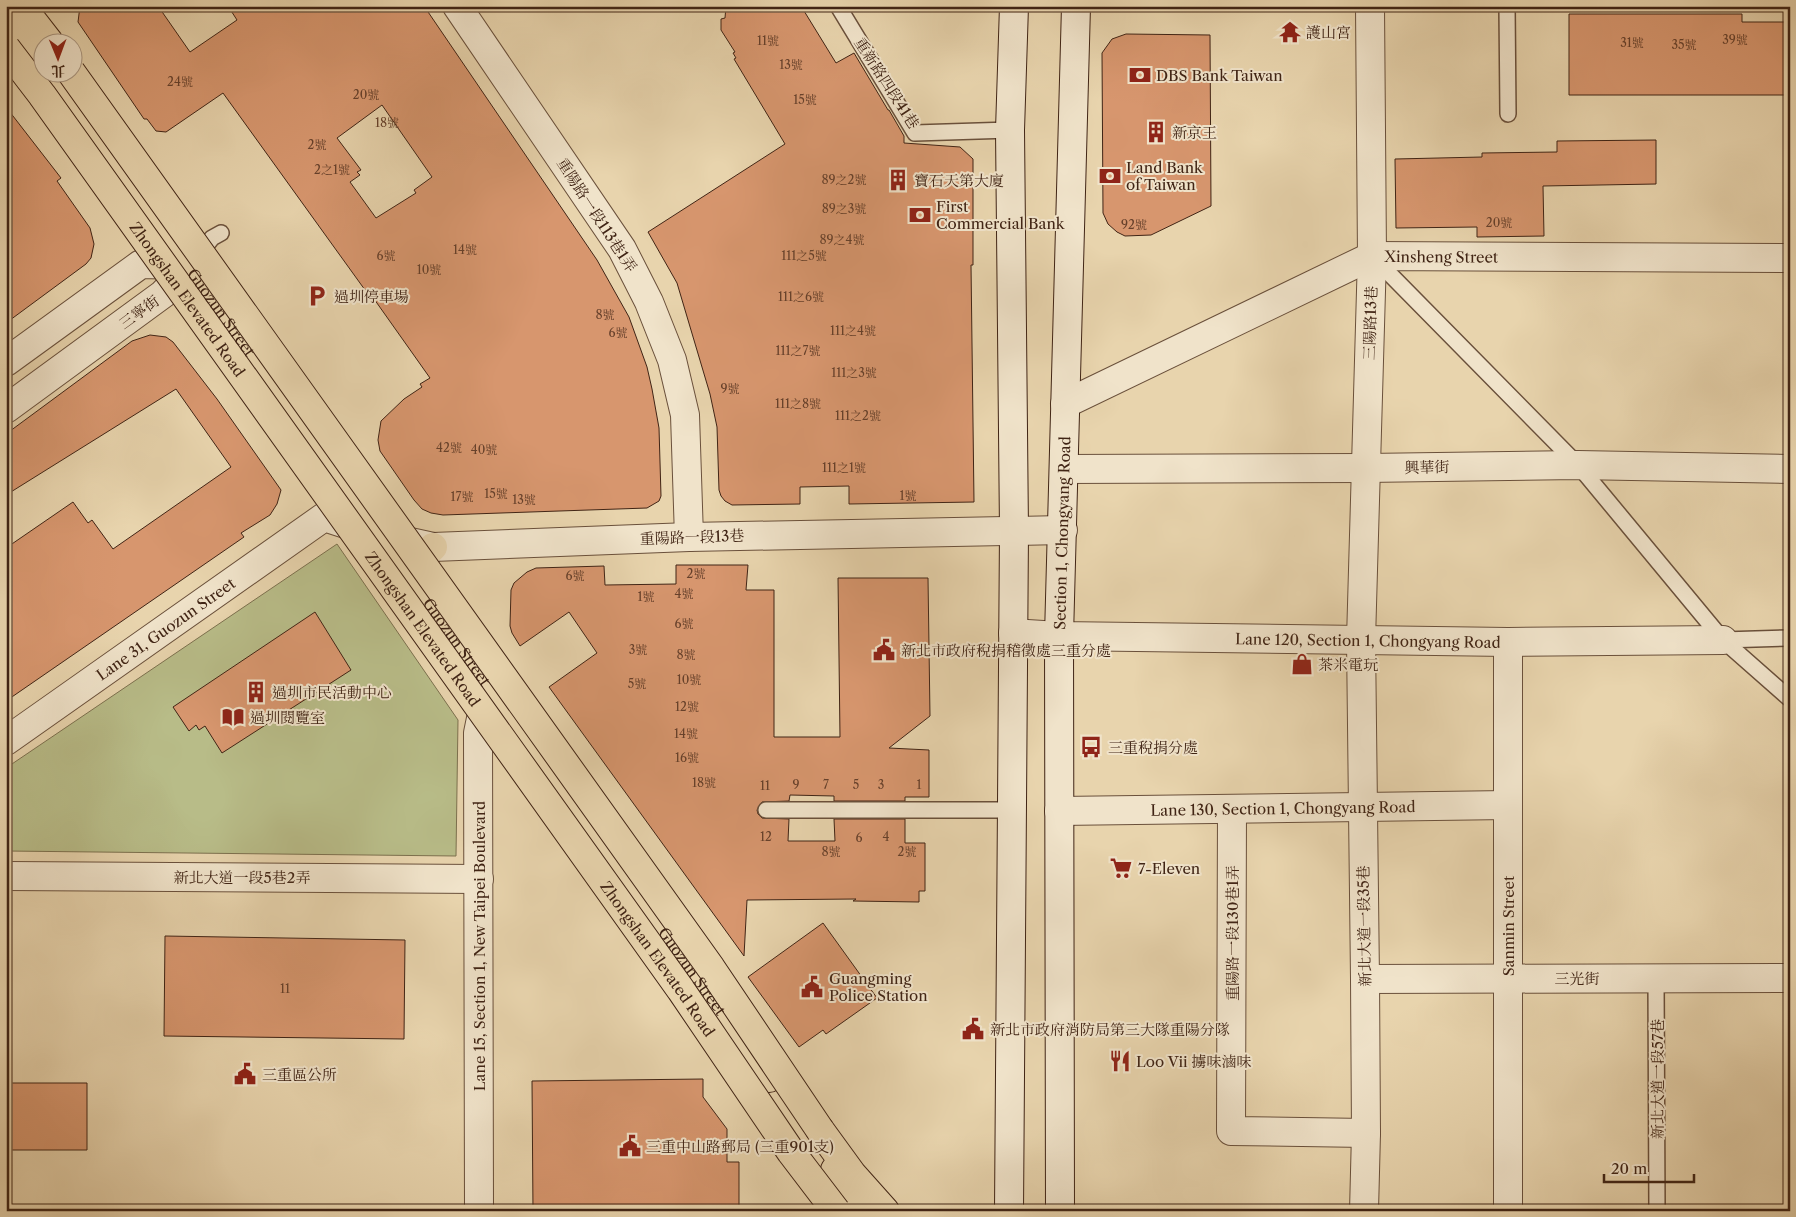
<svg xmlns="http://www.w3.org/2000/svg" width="1796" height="1217" font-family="'Libre Caslon Text','Noto Serif TC',serif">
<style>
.green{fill:#b8bc88;stroke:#7c704e}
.building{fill:#d7966e;stroke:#402415;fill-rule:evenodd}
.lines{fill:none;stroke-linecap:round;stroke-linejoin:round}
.service-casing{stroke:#6a503b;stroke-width:18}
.minor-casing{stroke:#6a503b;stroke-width:30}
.secondary-casing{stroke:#402415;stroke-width:30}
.primary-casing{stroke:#402415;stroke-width:30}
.trunk-casing{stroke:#402415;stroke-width:30}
.service{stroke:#f0e3ca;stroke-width:15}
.minor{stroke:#f0e3ca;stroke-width:28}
.secondary{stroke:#f0e3ca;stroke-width:28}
.primary{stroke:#e8d4ad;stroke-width:28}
.trunk{stroke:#e8d4ad;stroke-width:28}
.trunk-bridge-casing{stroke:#402415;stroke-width:30;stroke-linecap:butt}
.trunk-bridge{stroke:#e8d4ad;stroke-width:28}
.labels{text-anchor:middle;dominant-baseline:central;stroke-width:4;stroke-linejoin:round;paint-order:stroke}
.number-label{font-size:12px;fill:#66402b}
.poi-label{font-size:15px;fill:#402415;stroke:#f0e3ca;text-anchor:start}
.street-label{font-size:15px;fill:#402415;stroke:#f0e3ca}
</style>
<rect width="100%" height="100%" fill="#e8d4ad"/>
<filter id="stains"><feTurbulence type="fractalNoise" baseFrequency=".004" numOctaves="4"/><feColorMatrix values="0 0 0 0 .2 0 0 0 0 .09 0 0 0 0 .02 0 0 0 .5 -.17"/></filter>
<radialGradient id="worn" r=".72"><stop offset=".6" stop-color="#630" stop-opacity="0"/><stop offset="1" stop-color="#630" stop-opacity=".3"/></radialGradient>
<path class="green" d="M337,544l121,176 -2,136 -450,-5v-83z"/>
<path class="building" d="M80,6h78l32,46 47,-32 -9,-14h196l173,254 32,57 18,50 5,22 7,39 2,68 -2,5 -12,7 -204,7 -12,-2 -9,-4 -8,-9 -34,-49 -2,-11 3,-19 23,-22 18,-12 -2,-3 10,-6 -63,-89 -2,1 -142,-197 -57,39 -10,-1 -9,-12h-3l-66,-97zM382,105l50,72 -18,13 2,3 -40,25 -26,-36 10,-7 -3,-3 4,-2 -24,-32z
M726,6h75l35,57 18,-10 34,57h1l15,26v7l56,4 13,12v106h-2l3,237 -125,2v-18l-49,1v17l-68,1 -7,-4 -4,-5 -2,-6 -2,-63 -7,-33 -33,-111 -29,-51 137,-88 -51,-85 2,-1 -3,-5 2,-1 -14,-22v-11l4,-1z
M1569,14h173v8h48v73h-221z
M1126,34l84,1 1,171 -60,29 -26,1 -8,-4 -9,-8 -5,-11 -1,-160 10,-14z
M6,107l55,71 -4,3 33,47 4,16 -3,14 -5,6 -80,59z
M1656,140v44l-113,2 1,50 -67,1v-10l-81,1 -1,-69 87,-2v-4l75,-1v-11z
M150,335l16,2 7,5 44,57 64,91 -4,14 -7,11 -29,18 3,4 -238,164v-153l67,-46 15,21 4,-3 21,29 118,-82 -55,-78 -170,106v-61l126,-93z
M676,565h72l-2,25h28v147h66l-2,-159h90l2,138 -41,32 40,2v47h-24v4h-71v-5l-44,-1 -1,6 -27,1 -5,8 1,4 4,4 27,1 -1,22h47l-1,-22h71v24h20v48h-6v11l-66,-1 3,-2 -109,1 -3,56 -195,-269 48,-34 -28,-41 -49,34 -8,-13 -2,-7 1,-36 3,-7 13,-11 9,-4 68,-2 1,19 71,-1z
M315,612l36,58 -129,83 -17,-27 -6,4 -3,-5 -7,6 -16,-24z
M823,923l54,75 -51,36 -3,-4 -24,17 -51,-70z
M165,936l240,4 -1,99 -240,-3z
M703,1079v18l24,32v33h12v45h-13v4h-193l-1,-130z
M6,1083h81v67h-81z"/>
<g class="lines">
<g class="service-casing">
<path id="service" d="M838,6l77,127 95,-3
M1507,6l1,108
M1372,256l206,209 145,175
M197,257l15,-19 9,-5
M1790,638l-67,2 67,59
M766,810h246
M1656,978l1,233"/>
</g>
<g class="minor-casing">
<g id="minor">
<path d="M457,6l165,243 27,53 23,58 13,55 4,122"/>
<path d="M6,362l135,-98 42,1"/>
<path id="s1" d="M1065,404l307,-148 418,2"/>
<path d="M6,409l157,-115 27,-29"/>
<path d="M1064,469l302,-1 212,-3 212,4"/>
<path d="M410,542l23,5 256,-10 374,-7"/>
<path id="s2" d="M1013,633l46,3 449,6 215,-2"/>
<path id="s3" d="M6,741l318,-224 40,13"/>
<path d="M1232,809l-1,322 135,2"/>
<path id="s4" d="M1059,811l449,-6"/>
<path d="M6,876l473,3"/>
<path d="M1365,979l425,-1"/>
<path d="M479,1211l-1,-478 8,-39"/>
<path d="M1364,1211l2,-78 -1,-154 -4,-339 11,-384 -2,-250"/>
<path d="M1508,1211v-569"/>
</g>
</g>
<g class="secondary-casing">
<g id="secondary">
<path d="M1009,1211l5,-680 -4,-401 4,-124"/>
<path id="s5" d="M1060,1211l-1,-575 17,-630"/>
</g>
</g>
<g class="primary-casing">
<g id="primary">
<path d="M6,14l36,49"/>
<path id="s6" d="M50,72l719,1006"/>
<path d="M421,583l-3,-6 2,-18 13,-12"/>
<path d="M835,1170l29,41"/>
</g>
</g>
<g class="trunk-casing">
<path id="trunk" d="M21,6l28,36
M820,1130l32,44 33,37"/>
</g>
<use href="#service" class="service"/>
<use href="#minor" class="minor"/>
<use href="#secondary" class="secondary"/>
<use href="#primary" class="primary"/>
<use href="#trunk" class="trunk"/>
<g class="trunk-bridge-casing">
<g id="trunk-bridge">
<path id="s7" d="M6,48l36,47 639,895 110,162 45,59"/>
<path d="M71,72l640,896 109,162"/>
</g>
</g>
<use href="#trunk-bridge" class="trunk-bridge"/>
</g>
<defs>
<g id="temple-bare" transform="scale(1.725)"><path d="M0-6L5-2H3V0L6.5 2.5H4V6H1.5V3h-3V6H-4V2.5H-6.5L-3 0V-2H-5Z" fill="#8f2418" stroke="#f0e3ca" stroke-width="2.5" paint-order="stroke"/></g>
<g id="bank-bare" transform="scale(1.725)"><path d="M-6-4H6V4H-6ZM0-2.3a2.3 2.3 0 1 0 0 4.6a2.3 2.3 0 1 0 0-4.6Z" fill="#8f2418" stroke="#f0e3ca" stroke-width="2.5" paint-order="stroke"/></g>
<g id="building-bare" transform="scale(1.725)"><path d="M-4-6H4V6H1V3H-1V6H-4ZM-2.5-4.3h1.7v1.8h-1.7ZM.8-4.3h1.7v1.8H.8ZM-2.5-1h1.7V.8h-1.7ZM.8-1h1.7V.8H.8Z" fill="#8f2418" stroke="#f0e3ca" stroke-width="2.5" paint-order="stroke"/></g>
<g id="parking-bare" transform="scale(1.725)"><path d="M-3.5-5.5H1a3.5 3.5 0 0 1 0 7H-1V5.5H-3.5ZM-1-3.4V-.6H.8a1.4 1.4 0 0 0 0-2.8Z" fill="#8f2418" stroke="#f0e3ca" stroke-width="2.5" paint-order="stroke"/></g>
<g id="civic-bare" transform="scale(1.725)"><path d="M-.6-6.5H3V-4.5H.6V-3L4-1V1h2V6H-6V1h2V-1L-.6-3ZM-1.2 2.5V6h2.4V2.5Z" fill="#8f2418" stroke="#f0e3ca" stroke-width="2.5" paint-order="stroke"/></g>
<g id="shop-bare" transform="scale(1.725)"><path d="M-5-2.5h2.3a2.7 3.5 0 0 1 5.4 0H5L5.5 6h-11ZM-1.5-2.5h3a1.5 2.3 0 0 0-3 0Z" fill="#8f2418" stroke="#f0e3ca" stroke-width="2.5" paint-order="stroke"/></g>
<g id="library-bare" transform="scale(1.725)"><path d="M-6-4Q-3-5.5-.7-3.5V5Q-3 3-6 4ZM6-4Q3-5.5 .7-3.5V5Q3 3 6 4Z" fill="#8f2418" stroke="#f0e3ca" stroke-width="2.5" paint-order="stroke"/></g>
<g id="bus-bare" transform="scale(1.725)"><path d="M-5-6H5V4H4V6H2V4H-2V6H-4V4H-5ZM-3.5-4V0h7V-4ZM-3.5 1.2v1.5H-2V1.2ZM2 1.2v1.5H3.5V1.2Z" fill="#8f2418" stroke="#f0e3ca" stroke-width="2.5" paint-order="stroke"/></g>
<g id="supermarket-bare" transform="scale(1.725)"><path d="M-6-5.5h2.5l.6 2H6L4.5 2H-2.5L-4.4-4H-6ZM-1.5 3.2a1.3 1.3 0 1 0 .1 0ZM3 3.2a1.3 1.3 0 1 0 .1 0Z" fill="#8f2418" stroke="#f0e3ca" stroke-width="2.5" paint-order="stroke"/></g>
<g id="restaurant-bare" transform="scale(1.725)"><path d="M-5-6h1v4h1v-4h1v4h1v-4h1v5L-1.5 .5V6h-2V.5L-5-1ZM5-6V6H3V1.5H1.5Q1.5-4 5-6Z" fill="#8f2418" stroke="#f0e3ca" stroke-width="2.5" paint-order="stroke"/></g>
</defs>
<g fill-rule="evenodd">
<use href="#temple-bare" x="1290" y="32"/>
<use href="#bank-bare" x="1140" y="75"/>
<use href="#building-bare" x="1156" y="132"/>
<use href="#bank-bare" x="1110" y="176"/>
<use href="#building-bare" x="898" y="180"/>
<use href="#bank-bare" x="920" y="215"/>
<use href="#parking-bare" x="317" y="296"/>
<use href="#civic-bare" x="884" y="650"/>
<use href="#shop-bare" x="1302" y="664"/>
<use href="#building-bare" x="256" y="692"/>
<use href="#library-bare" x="233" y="717"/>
<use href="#bus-bare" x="1091" y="747"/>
<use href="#supermarket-bare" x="1121" y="868"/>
<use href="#civic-bare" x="812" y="987"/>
<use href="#civic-bare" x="973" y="1029"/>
<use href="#restaurant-bare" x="1120" y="1061"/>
<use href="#civic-bare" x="245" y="1074"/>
<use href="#civic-bare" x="630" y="1146"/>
</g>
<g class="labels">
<g class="number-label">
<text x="1735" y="39">39號</text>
<text x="768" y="40">11號</text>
<text x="1632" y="42">31號</text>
<text x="1684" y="44">35號</text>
<text x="791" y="64">13號</text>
<text x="180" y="81">24號</text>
<text x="366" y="94">20號</text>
<text x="805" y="99">15號</text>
<text x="387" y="122">18號</text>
<text x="317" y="144">2號</text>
<text x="332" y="169">2之1號</text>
<text x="844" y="179">89之2號</text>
<text x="844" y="208">89之3號</text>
<text x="1499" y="222">20號</text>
<text x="1134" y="224">92號</text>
<text x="842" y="239">89之4號</text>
<text x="465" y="249">14號</text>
<text x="386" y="255">6號</text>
<text x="804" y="255">111之5號</text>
<text x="429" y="269">10號</text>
<text x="801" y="296">111之6號</text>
<text x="605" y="314">8號</text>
<text x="853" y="330">111之4號</text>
<text x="618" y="332">6號</text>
<text x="798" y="350">111之7號</text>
<text x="854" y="372">111之3號</text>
<text x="730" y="388">9號</text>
<text x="798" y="403">111之8號</text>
<text x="858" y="415">111之2號</text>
<text x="449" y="447">42號</text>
<text x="484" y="449">40號</text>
<text x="844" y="467">111之1號</text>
<text x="496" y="493">15號</text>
<text x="908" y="495">1號</text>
<text x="462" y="496">17號</text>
<text x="524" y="499">13號</text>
<text x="696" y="573">2號</text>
<text x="575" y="575">6號</text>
<text x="684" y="593">4號</text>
<text x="646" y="596">1號</text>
<text x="684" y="623">6號</text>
<text x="638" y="649">3號</text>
<text x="686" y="654">8號</text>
<text x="689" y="679">10號</text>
<text x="637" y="683">5號</text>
<text x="687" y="706">12號</text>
<text x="686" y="733">14號</text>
<text x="687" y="757">16號</text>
<text x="704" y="782">18號</text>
<text x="796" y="784">9</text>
<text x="826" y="784">7</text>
<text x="856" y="784">5</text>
<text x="881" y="784">3</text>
<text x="919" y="784">1</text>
<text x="765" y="785">11</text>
<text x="766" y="836">12</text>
<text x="886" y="836">4</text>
<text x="859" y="837">6</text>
<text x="831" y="851">8號</text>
<text x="907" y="851">2號</text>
<text x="285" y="988">11</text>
</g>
<g class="poi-label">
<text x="1306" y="32">護山宮</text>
<text x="1156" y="75">DBS Bank Taiwan</text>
<text x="1172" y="132">新京王</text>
<text x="1126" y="167">Land Bank<tspan x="1126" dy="17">of Taiwan</tspan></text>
<text x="914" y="180">寶石天第大廈</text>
<text x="936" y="206">First<tspan x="936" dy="17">Commercial Bank</tspan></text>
<text x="334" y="296">過圳停車場</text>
<text x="901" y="650">新北市政府稅捐稽徵處三重分處</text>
<text x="1318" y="664">茶米電玩</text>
<text x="272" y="692">過圳市民活動中心</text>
<text x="250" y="717">過圳閱覽室</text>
<text x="1108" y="747">三重稅捐分處</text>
<text x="1138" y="868">7-Eleven</text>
<text x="829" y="978">Guangming<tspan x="829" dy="17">Police Station</tspan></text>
<text x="990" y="1029">新北市政府消防局第三大隊重陽分隊</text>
<text x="1136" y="1061">Loo Vii 擄味滷味</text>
<text x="262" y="1074">三重區公所</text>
<text x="646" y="1146">三重中山路郵局 (三重901支)</text>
</g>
<g class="street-label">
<text transform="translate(887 83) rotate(57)">重新路四段41巷</text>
<text transform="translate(597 215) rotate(57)">重陽路一段113巷1弄</text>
<text stroke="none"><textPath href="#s1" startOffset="410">Xinsheng Street</textPath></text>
<text stroke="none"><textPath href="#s7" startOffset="310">Zhongshan Elevated Road</textPath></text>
<text transform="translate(139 312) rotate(-36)">三寧街</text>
<text stroke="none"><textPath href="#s6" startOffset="295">Guozun Street</textPath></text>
<text transform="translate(1370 323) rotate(-88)">三陽路13巷</text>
<text transform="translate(1427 467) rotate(-1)">興華街</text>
<text stroke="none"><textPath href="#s5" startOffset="678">Section 1, Chongyang Road</textPath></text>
<text transform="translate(692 537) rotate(-2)">重陽路一段13巷</text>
<text stroke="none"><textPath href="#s7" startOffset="715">Zhongshan Elevated Road</textPath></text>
<text stroke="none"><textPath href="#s3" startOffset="195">Lane 31, Guozun Street</textPath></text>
<text stroke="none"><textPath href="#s2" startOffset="355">Lane 120, Section 1, Chongyang Road</textPath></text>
<text stroke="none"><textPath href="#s6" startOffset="700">Guozun Street</textPath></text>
<text stroke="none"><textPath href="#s4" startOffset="224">Lane 130, Section 1, Chongyang Road</textPath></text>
<text x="242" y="877">新北大道一段5巷2弄</text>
<text transform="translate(1364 926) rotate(-91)">新北大道一段35巷</text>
<text transform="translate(1508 926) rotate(-90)">Sanmin Street</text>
<text transform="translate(1232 933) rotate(-90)">重陽路一段130巷1弄</text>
<text transform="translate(479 946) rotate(-90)">Lane 15, Section 1, New Taipei Boulevard</text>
<text stroke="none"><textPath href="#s7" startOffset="1120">Zhongshan Elevated Road</textPath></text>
<text stroke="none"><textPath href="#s6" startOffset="1105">Guozun Street</textPath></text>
<text x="1577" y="978">三光街</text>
<text transform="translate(1657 1079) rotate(-90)">新北大道一段57巷</text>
</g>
</g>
<rect width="1796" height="1217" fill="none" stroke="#e8d4ad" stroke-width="25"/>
<rect x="8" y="8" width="1781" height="1202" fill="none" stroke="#402415" stroke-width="2.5"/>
<rect x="12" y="12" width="1771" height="1192" fill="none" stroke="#402415"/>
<g transform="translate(58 58) rotate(179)"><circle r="24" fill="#f0e3ca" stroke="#aa9782"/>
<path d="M0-4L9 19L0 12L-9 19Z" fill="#8f2418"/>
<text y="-8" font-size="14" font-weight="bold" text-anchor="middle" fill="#402415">北</text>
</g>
<path d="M1604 1174v8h90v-8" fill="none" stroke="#402415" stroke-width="2.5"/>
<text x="1611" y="1174" font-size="15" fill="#402415" stroke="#f0e3ca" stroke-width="4" paint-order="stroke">20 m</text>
<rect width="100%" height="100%" filter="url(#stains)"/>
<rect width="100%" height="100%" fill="url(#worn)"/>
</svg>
